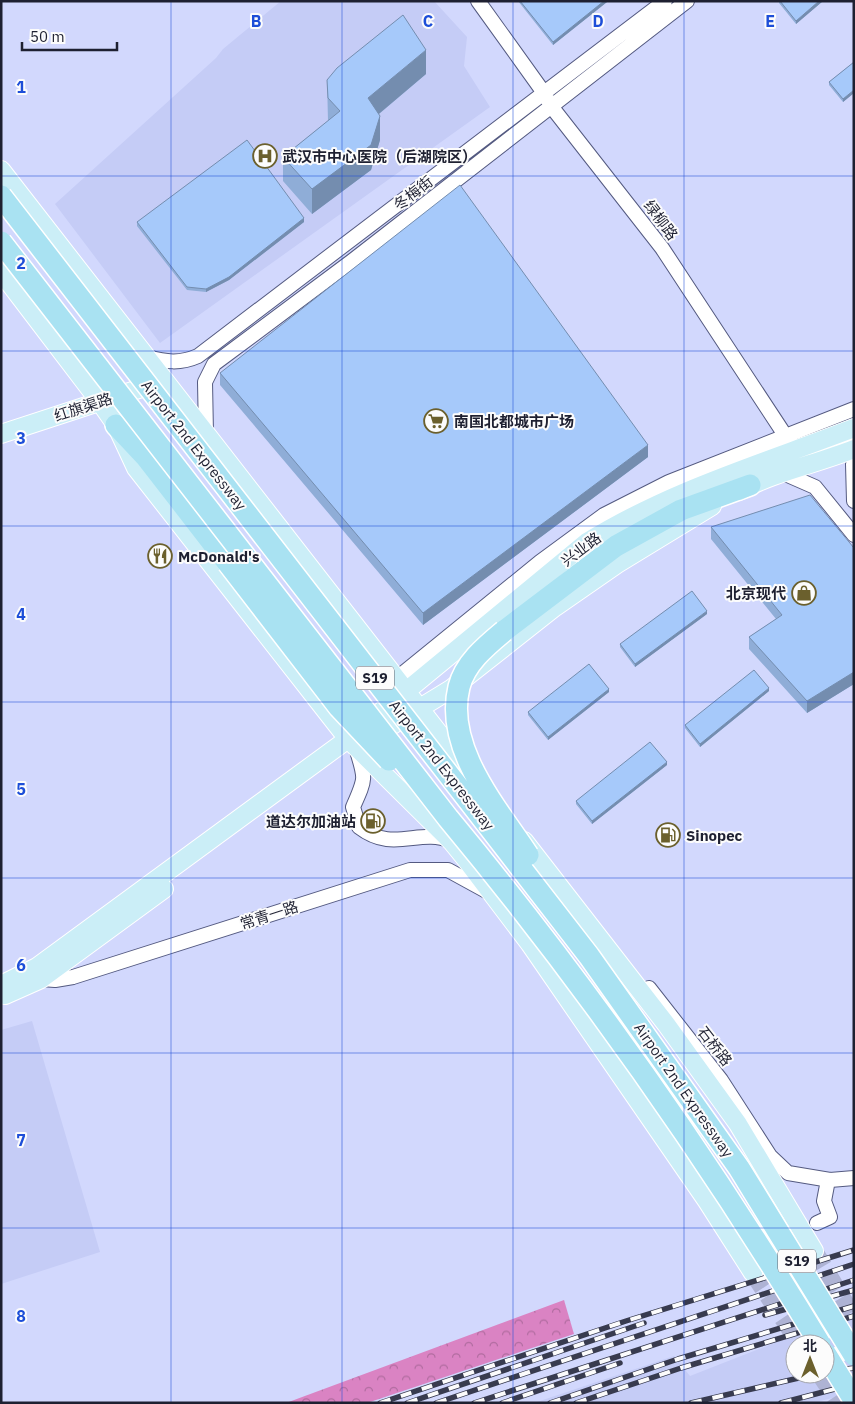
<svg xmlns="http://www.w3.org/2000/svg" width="855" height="1404" font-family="'IBM Plex Sans','Noto Sans SC',sans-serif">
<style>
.built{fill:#c5ccf6;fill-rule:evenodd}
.forest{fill:url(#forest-crowns)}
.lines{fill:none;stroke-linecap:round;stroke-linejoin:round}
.major-tunnel{stroke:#aeb3d4;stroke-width:18;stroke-dasharray:18 9;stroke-linecap:butt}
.minor-casing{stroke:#545a81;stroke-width:16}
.major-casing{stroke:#fff;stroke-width:20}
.highway-casing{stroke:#fff;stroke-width:24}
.minor{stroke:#fff;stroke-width:14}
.major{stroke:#cbeef7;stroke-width:18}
.highway{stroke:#a9e2f2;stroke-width:21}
.rail-casing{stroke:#383b4f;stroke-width:5.5}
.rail{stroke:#fcfcfc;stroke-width:4;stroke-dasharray:11;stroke-linecap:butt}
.highway-bridge-casing{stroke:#fff;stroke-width:24;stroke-linecap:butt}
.highway-bridge{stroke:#a9e2f2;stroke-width:21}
.wall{fill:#8fadd7}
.shaded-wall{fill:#748daf}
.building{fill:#a6c9fa;stroke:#748daf}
.grid{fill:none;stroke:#1d4ed8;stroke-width:1;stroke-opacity:0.55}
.labels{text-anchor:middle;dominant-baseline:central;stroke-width:4;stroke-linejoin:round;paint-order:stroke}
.shield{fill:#fcfcfc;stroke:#61626e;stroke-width:1}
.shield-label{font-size:14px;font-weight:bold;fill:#1e2031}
.poi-label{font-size:15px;font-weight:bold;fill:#1e2031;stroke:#fcfcfc;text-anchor:start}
.street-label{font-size:15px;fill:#1e2031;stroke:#fcfcfc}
.grid-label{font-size:16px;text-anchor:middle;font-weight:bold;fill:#1d4ed8;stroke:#fcfcfc;stroke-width:4;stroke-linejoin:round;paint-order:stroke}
</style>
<defs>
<pattern id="forest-crowns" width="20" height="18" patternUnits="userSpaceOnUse" patternTransform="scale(1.25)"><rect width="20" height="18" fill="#da83c3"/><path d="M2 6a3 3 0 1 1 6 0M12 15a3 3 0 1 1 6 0" fill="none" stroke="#b06b9f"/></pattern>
</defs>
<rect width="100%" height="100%" fill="#d2d8fd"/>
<path class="built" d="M281,1h153l33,36 -3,29 26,41 -330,236 -105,-139 161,-146 7,-9z
M32,1021l68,231 -99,32v-254z
M854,1312v81l-34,8 1,2h-287l140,-47 16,20zM795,1344h30v30h-30z"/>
<path class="forest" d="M564,1300l10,34 -207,69h-81z"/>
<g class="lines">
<path class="major-tunnel" d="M814,1251l40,67
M753,1273l47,71
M820,1374l19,29"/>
<g class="minor-casing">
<path id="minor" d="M478,1l66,92 7,13 111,142 138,210
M147,357c19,5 33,7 51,-1l467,-355
M206,434l-1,-52 9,-18 138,-103 335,-260
M853,464l1,37
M783,473l32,14 39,48
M396,679l144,-117 64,-47 65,-33 185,-73
M356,748c10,31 10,30 -3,59l6,20c35,27 60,0 92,14
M41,979l14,1 18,-3 337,-107h38l42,23
M649,988l72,92 49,76 18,17 42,7 24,-2
M817,1223l13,-6 -6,-16 4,-21"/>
</g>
<g class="major-casing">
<path id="major" d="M1,170l468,602
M1,272l99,130 16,23 20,43 212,271 104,103 13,16 65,86 177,257 46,72
M1,434l159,-52
M739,491c36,-19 77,-27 115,-42
M371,738l80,-49 104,-82 62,-43 95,-58
M524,841l142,183 72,100 76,127
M1,985l36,-18 311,-228 239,-197c84,-52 176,-79 267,-114
M5,995l36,-16 123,-90"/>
</g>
<g class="highway-casing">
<path id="highway" d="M116,425l30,32 82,106
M504,631l112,-85 65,-36 69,-25"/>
</g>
<use href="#minor" class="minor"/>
<use href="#major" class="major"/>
<use href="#highway" class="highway"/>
<g class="rail-casing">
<path id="rail" d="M765,1315l89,-25
M825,1372l29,-4
M380,1403l246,-82 228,-71
M407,1403l237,-80
M436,1403l418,-139
M474,1403l380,-123
M502,1403l118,-40
M550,1403l128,-44 176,-53
M576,1403l105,-35 173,-52
M691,1403l125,-29
M781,1403l73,-19"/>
</g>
<use href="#rail" class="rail"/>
<g class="highway-bridge-casing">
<path id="highway-bridge" d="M1,196l588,760 150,212 115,187
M1,242l447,576c137,165 261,342 372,526
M228,563l111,144 50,53
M504,631c-18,15 -39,32 -45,56 -15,61 38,121 69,168
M825,1353l29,47"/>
</g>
<use href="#highway-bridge" class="highway-bridge"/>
</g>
<path class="wall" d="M518,1h89v1l-54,43z
M779,1h44l-27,23 -17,-21z
M854,62v31l-11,9 -14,-17v-3z
M426,74l-47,40 1,26 -9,30 -59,44 -29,-33v-24l45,-36 -1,-41z
M137,222h167l-75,58 -23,12 -19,-2 -50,-64z
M220,373l428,84 -225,168 -203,-240z
M711,527l143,21v136l-47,29 -58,-64v-12l27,-18 -65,-80z
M707,614l-72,53 -15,-20v-3z
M769,691l-69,56 -15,-19v-3z
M609,692l-61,48 -20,-25v-3z
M667,765l-75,59 -16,-20v-3z"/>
<path class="shaded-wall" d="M604,1h3v1l-54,43v-3z
M819,1h4l-27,23v-3z
M426,50v24l-58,49v-25z
M854,90v3l-11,9v-3z
M380,116v24l-9,30 -59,44v-25z
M304,218v4l-75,58 -23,12v-3z
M648,445v12l-225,168v-12z
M707,611v3l-72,53v-3z
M854,672v12l-47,29v-12z
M769,688v3l-69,56v-3z
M609,689v3l-61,48v-3z
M667,762v3l-75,59v-3z"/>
<path class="building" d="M520,1h84l-51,41z
M780,1h39l-23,20z
M403,15l23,35 -58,48 12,18 -9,29 -59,44 -29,-32 57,-46 -12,-13 -1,-18 10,-12z
M854,62v28l-11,9 -14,-17z
M247,140l57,78 -75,59 -23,12 -19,-2 -50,-65z
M460,185l188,260 -225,168 -203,-240z
M810,495l44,53v124l-47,29 -58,-64 33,-22 -71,-88z
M692,591l15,20 -72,53 -15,-20z
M589,664l20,25 -61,48 -20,-25z
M754,670l15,18 -69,56 -15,-19z
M650,742l17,20 -75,59 -16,-20z"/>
<path class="grid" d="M171,1v1402M342,1v1402M513,1v1402M684,1v1402M1,176h853M1,351h853M1,526h853M1,702h853M1,878h853M1,1053h853M1,1228h853"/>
<defs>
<g id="hospital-ring" transform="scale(1.25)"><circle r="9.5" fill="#fcfcfc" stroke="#6b602d" stroke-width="1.5"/><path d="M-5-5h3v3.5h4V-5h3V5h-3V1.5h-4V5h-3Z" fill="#6b602d"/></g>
<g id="supermarket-ring" transform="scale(1.25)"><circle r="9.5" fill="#fcfcfc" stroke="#6b602d" stroke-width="1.5"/><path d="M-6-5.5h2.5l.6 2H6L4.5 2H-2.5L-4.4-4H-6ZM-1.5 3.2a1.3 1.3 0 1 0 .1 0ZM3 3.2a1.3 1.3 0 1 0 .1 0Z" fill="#6b602d"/></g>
<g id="restaurant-ring" transform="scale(1.25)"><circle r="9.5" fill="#fcfcfc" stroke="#6b602d" stroke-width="1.5"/><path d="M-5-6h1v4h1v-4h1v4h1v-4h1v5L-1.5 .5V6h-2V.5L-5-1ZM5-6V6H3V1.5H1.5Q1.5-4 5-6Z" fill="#6b602d"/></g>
<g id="shop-ring" transform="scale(1.25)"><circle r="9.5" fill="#fcfcfc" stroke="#6b602d" stroke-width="1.5"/><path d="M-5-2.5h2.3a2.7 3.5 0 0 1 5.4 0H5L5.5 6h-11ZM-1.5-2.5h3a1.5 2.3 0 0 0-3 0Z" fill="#6b602d"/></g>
<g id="fuel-ring" transform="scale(1.25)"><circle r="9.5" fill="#fcfcfc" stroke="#6b602d" stroke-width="1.5"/><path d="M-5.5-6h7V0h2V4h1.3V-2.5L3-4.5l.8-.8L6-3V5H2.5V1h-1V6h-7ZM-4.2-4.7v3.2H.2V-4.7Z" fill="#6b602d"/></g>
</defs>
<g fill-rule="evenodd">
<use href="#hospital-ring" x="265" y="156"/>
<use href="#supermarket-ring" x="436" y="421"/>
<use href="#restaurant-ring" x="160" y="556"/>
<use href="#shop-ring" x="804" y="593"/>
<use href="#fuel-ring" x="373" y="821"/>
<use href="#fuel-ring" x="668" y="835"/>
</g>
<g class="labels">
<g class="shield">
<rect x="356" y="666.5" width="38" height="23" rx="4"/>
<rect x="778" y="1249.5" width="38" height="23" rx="4"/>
</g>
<g class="shield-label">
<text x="375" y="678">S19</text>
<text x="797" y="1261">S19</text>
</g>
<g class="poi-label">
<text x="282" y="156">武汉市中心医院（后湖院区）</text>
<text x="454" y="421">南国北都城市广场</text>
<text x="178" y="556">McDonald's</text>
<text x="786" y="593" text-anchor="end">北京现代</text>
<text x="356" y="821" text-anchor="end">道达尔加油站</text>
<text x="686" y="835">Sinopec</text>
</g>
<g class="street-label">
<text transform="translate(413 193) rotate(-38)">冬梅街</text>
<text transform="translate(661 220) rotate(53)">绿柳路</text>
<text transform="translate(83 407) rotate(-18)">红旗渠路</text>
<text transform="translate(194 445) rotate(52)">Airport 2nd Expressway</text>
<text transform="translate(581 549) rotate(-37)">兴业路</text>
<text transform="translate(442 765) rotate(52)">Airport 2nd Expressway</text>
<text transform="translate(269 915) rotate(-18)">常青一路</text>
<text transform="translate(715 1046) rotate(52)">石桥路</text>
<text transform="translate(684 1090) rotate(55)">Airport 2nd Expressway</text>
</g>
</g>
<g class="grid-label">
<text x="256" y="27">B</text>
<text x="428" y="27">C</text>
<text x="598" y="27">D</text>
<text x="770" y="27">E</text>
<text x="21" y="93">1</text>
<text x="21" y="269">2</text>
<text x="21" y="444">3</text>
<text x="21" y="620">4</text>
<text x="21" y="795">5</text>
<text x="21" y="971">6</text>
<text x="21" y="1146">7</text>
<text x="21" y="1322">8</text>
</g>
<rect width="855" height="1404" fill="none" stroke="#1e2031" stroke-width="5"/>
<g transform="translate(810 1359)"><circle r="24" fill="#fcfcfc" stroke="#a3a4ab"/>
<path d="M0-4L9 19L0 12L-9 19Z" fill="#6b602d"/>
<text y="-8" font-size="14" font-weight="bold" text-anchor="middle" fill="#1e2031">北</text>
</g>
<path d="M22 42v8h95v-8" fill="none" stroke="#1e2031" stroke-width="2.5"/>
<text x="30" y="42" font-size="15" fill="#1e2031" stroke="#fcfcfc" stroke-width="4" paint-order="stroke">50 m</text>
</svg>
